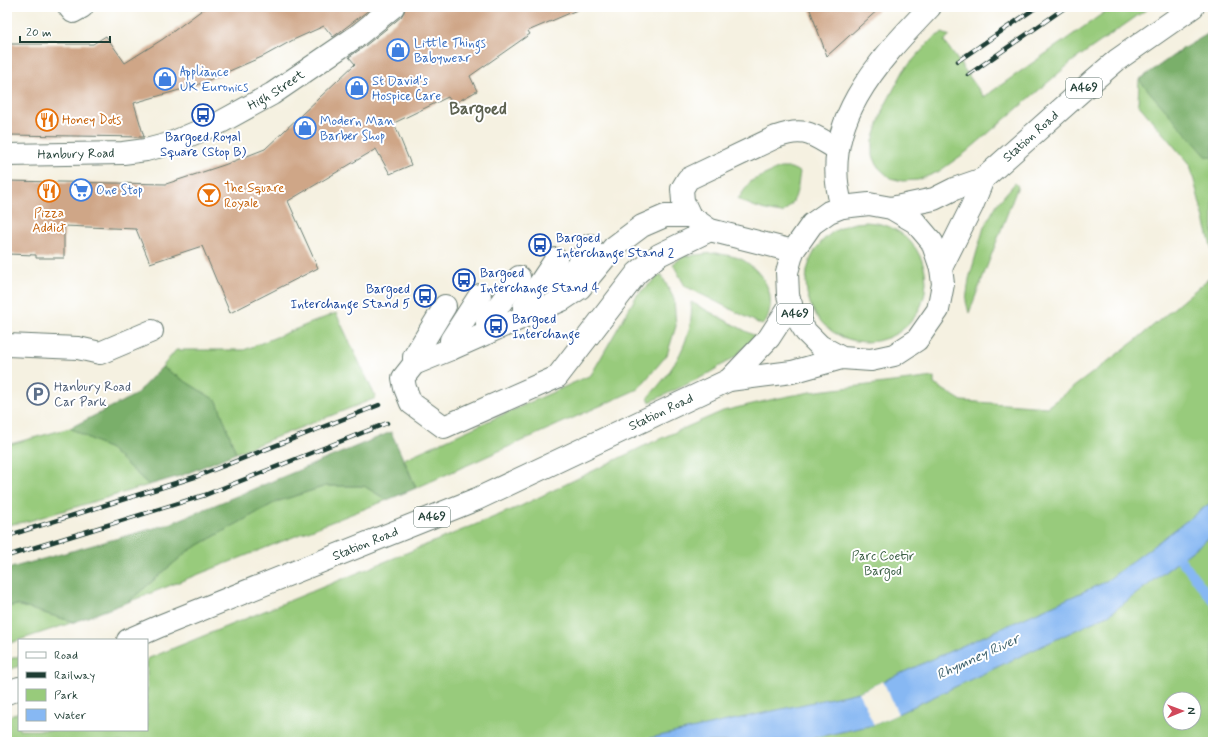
<svg xmlns="http://www.w3.org/2000/svg" width="1220" height="749" font-family="Mynerve,sans-serif">
<style>
.green{fill:#98cb7b;stroke:#5c8458;fill-rule:evenodd}
.forest{fill:#7aaf6b;stroke:#4c7650}
.water{fill:#87b8f3;stroke:#537a94}
.pier{fill:#f5f1e1}
.lines{fill:none;stroke-linecap:round;stroke-linejoin:round}
.stream{stroke:#87b8f3;stroke-width:9}
.building{fill:#cfa687}
.minor-casing{stroke:#6a7c71;stroke-width:24}
.major-casing{stroke:#6a7c71;stroke-width:24}
.minor{stroke:#fff;stroke-width:22}
.major{stroke:#fff;stroke-width:22}
.rail-casing{stroke:#1f3d34;stroke-width:4.5}
.rail{stroke:#fff;stroke-width:3;stroke-dasharray:9;stroke-linecap:butt}
.labels{text-anchor:middle;dominant-baseline:central;stroke-width:4;stroke-linejoin:round;paint-order:stroke}
.shield{fill:#fff;stroke:#627771;stroke-width:1}
.shield-label{font-size:12px;font-weight:bold;fill:#1f3d34}
.shop-label{font-size:13px;fill:#366cbe;stroke:#fff;text-anchor:start}
.street-label{font-size:13px;fill:#1f3d34;stroke:#fff}
.food-label{font-size:13px;fill:#c56008;stroke:#fff;text-anchor:start}
.transit-label{font-size:13px;fill:#164399;stroke:#fff;text-anchor:start}
.service-label{font-size:13px;fill:#4e5e75;stroke:#fff;text-anchor:start}
.park-label{font-size:13px;fill:#3d6046;stroke:#fff}
.water-label{font-size:14px;font-style:italic;fill:#3e626d;stroke:#fff}
.district-label{font-size:17px;font-weight:bold;fill:#5d6251;stroke:#fff}
</style>
<rect width="100%" height="100%" fill="#fff"/>
<filter id="ink" filterUnits="userSpaceOnUse"><feTurbulence type="fractalNoise" baseFrequency=".025" numOctaves="2"/><feDisplacementMap in="SourceGraphic" scale="8" xChannelSelector="R" yChannelSelector="G"/><feConvolveMatrix kernelMatrix="1 2 1 2 8 2 1 2 1" color-interpolation-filters="sRGB"/></filter>
<filter id="wash" filterUnits="userSpaceOnUse"><feTurbulence type="fractalNoise" baseFrequency=".012" numOctaves="4" result="noise"/><feDisplacementMap in="SourceGraphic" scale="16" xChannelSelector="R" yChannelSelector="G"/><feGaussianBlur stdDeviation="0.9" result="paint"/><feColorMatrix in="noise" values="0 0 0 0 0 0 0 0 0 0 0 0 0 0 0 0 0 1.4 0 .05"/><feComposite in="paint" operator="in"/></filter>
<g filter="url(#wash)">
<rect width="100%" height="100%" fill="#f5f1e1"/>
<path class="green" d="M1112,7h38l-77,54 -108,92 -27,19 -20,8 -16,1 -12,-3 -12,-11 -5,-11v-15l10,-32 21,-39 29,-32 9,-5 8,3 -6,5 40,56z
M1213,31v223l-23,-89 -52,-61 1,-24 45,-32z
M780,168h11l9,4c-3,17 -2,30 -18,41 -16,-2 -29,-6 -44,-14l13,-18z
M1015,183l3,3 -49,127 -3,-12 3,-22 15,-52 13,-23z
M806 282a60 60 0 1 1 120 0a60 60 0 1 1-120 0Z
M716,253c8,2 20,3 27,7 18,11 32,31 26,52 -1,5 -2,10 -7,13l-77,-39 -12,-22 11,-8z
M661,274l13,25 2,27 -9,29 -29,34 -222,99 -12,-29 187,-84 46,-80z
M1213,275v467h-1206v-25l12,-5v18h128v-71l374,-153 123,-60 79,-35 51,-12 36,-7 124,-15v7l28,17 85,6 89,-67zM1170,699h24v24h-24z
M691,302l64,34 -20,21 -31,19 -54,26 -2,-5c24,-24 47,-60 43,-95z
M336,313l40,85 -140,55 -19,-52 -55,-34 14,-17h68z
M70,428l40,21 39,36 -120,36 -22,4v-80z
M326,486h38l23,14 -259,102 60,-51 88,-49z
M17,605l57,17 -67,22v-37z
M19,656v10l-12,5v-11z"/>
<path class="forest" d="M1213,31v127l-7,-2 -67,-76 45,-32z
M162,367l55,34 19,52 -53,22 -34,10 -39,-36 -40,-21 65,-33z
M391,432l25,56 -29,12 -23,-14h-38l-50,16 -88,49 -60,51 -54,20 -57,-17 -10,2v-38l162,-45z"/>
<path class="water" d="M1213,501v34l-103,79 -236,111 -80,17h-162l227,-50 246,-110z"/>
<path class="pier" d="M883,681l15,33 -24,11 -15,-33z"/>
<g class="lines">
<path class="stream" d="M1174,551l39,50"/>
</g>
<g id="blocks">
<path class="building" d="M206,7h167l-40,30 -9,-11 -31,14 -29,16 -67,29 -63,18 10,34 -137,-2 1,-91h85l13,-8 19,27 38,-24z
M405,7h179l-56,24 2,3 -60,42 7,15 -24,13 -5,-7 -54,26 17,42 -21,9 -14,-25 -88,52 30,67 -88,45 -28,-67 -52,17 -14,-34 -72,-3v32h-28v-3l-29,-1v-73l159,3 58,-19 41,-16 90,-85 -6,-7 16,-11 36,-29 3,-5z
M809,7h72l-54,49z"/>
</g>
</g>
<g filter="url(#ink)">
<use href="#blocks" fill-opacity="0" stroke="#6a7c71" stroke-width="1"/>
<g class="lines">
<g class="minor-casing">
<g id="minor">
<path d="M69,7l4,5 9,-5"/>
<path id="s1" d="M7,155l116,-2 23,-3 23,-6 52,-22 51,-28 85,-58 36,-29"/>
<path d="M842,207c-25,-81 36,-146 88,-200"/>
<path d="M690,216h-25l-23,10 -28,21 -34,41 -18,12 -111,49 -37,15 -11,14 2,10 6,15 33,24 113,-50 80,-104 22,-18 51,-25"/>
<path d="M793,251l-83,-21 -20,-14 -7,-15 -1,-12 6,-10 88,-42c29,-11 37,-2 61,12"/>
<path d="M561,299l-1,-8 30,-46"/>
<path d="M524,316v-9l32,-48"/>
<path d="M487,333v-11l32,-45"/>
<path d="M7,345l71,3 22,5 52,-22"/>
<path d="M451,349v-9l29,-45"/>
<path d="M414,364v-7l31,-51"/>
</g>
</g>
<g class="major-casing">
<g id="major">
<path id="s2" d="M891,208l43,-9 20,-10 29,-10 112,-100 22,-19 76,-53"/>
<path d="M941,268l31,-62 11,-27"/>
<path d="M729,380l40,-42 22,-34"/>
<path id="s3" d="M128,640l32,-14 317,-127 252,-119 63,-8 50,-14 29,2 23,-5 23,-15 21,-30 5,-26 -2,-16 -9,-26 -17,-20 -24,-14 -22,-4 -27,3 -13,5 -17,12 -19,27 -6,21 1,23 4,15 14,22 14,14 22,12"/>
<path d="M7,693l12,-5"/>
</g>
</g>
<use href="#minor" class="minor"/>
<use href="#major" class="major"/>
<g class="rail-casing">
<path id="rail" d="M958,61l79,-54
M968,75l98,-68
M7,536l191,-60 181,-71
M7,556l198,-61 182,-72"/>
</g>
<use href="#rail" class="rail"/>
</g>
</g>
<defs>
<g id="shop-ring" transform="scale(1.15)"><circle r="9.5" fill="#fff" stroke="#3f7fe0" stroke-width="1.5"/><path d="M-5-2.5h2.3a2.7 3.5 0 0 1 5.4 0H5L5.5 6h-11ZM-1.5-2.5h3a1.5 2.3 0 0 0-3 0Z" fill="#3f7fe0"/></g>
<g id="bus-ring" transform="scale(1.15)"><circle r="9.5" fill="#fff" stroke="#1a4fb4" stroke-width="1.5"/><path d="M-5-6H5V4H4V6H2V4H-2V6H-4V4H-5ZM-3.5-4V0h7V-4ZM-3.5 1.2v1.5H-2V1.2ZM2 1.2v1.5H3.5V1.2Z" fill="#1a4fb4"/></g>
<g id="restaurant-ring" transform="scale(1.15)"><circle r="9.5" fill="#fff" stroke="#e8710a" stroke-width="1.5"/><path d="M-5-6h1v4h1v-4h1v4h1v-4h1v5L-1.5 .5V6h-2V.5L-5-1ZM5-6V6H3V1.5H1.5Q1.5-4 5-6Z" fill="#e8710a"/></g>
<g id="supermarket-ring" transform="scale(1.15)"><circle r="9.5" fill="#fff" stroke="#3f7fe0" stroke-width="1.5"/><path d="M-6-5.5h2.5l.6 2H6L4.5 2H-2.5L-4.4-4H-6ZM-1.5 3.2a1.3 1.3 0 1 0 .1 0ZM3 3.2a1.3 1.3 0 1 0 .1 0Z" fill="#3f7fe0"/></g>
<g id="bar-ring" transform="scale(1.15)"><circle r="9.5" fill="#fff" stroke="#e8710a" stroke-width="1.5"/><path d="M-6-5H6L.8 .8V4.5H3.5V6h-7V4.5H-.8V.8Z" fill="#e8710a"/></g>
<g id="parking-ring" transform="scale(1.15)"><circle r="9.5" fill="#fff" stroke="#5c6f8a" stroke-width="1.5"/><path d="M-3.5-5.5H1a3.5 3.5 0 0 1 0 7H-1V5.5H-3.5ZM-1-3.4V-.6H.8a1.4 1.4 0 0 0 0-2.8Z" fill="#5c6f8a"/></g>
</defs>
<g fill-rule="evenodd">
<use href="#shop-ring" x="398" y="50"/>
<use href="#shop-ring" x="165" y="79"/>
<use href="#shop-ring" x="357" y="88"/>
<use href="#bus-ring" x="203" y="115"/>
<use href="#restaurant-ring" x="47" y="120"/>
<use href="#shop-ring" x="305" y="128"/>
<use href="#supermarket-ring" x="81" y="190"/>
<use href="#restaurant-ring" x="49" y="191"/>
<use href="#bar-ring" x="209" y="195"/>
<use href="#bus-ring" x="540" y="245"/>
<use href="#bus-ring" x="464" y="280"/>
<use href="#bus-ring" x="425" y="296"/>
<use href="#bus-ring" x="496" y="326"/>
<use href="#parking-ring" x="38" y="394"/>
</g>
<g class="labels">
<g class="shield">
<rect x="1066" y="78" width="36" height="20" rx="3"/>
<rect x="777" y="304" width="36" height="20" rx="3"/>
<rect x="414" y="507" width="36" height="20" rx="3"/>
</g>
<g class="shield-label">
<text x="1084" y="88">A469</text>
<text x="795" y="314">A469</text>
<text x="432" y="517">A469</text>
</g>
<g class="shop-label">
<text x="414" y="43">Little Things<tspan x="414" dy="15">Babywear</tspan></text>
<text x="180" y="72">Appliance<tspan x="180" dy="15">UK Euronics</tspan></text>
<text x="372" y="81">St David's<tspan x="372" dy="15">Hospice Care</tspan></text>
<text x="320" y="121">Modern Man<tspan x="320" dy="15">Barber Shop</tspan></text>
<text x="96" y="190">One Stop</text>
</g>
<g class="street-label">
<text stroke="none"><textPath href="#s1" startOffset="283">High Street</textPath></text>
<text stroke="none"><textPath href="#s2" startOffset="161">Station Road</textPath></text>
<text stroke="none"><textPath href="#s1" startOffset="69">Hanbury Road</textPath></text>
<text stroke="none"><textPath href="#s3" startOffset="580">Station Road</textPath></text>
<text stroke="none"><textPath href="#s3" startOffset="256">Station Road</textPath></text>
</g>
<g class="food-label">
<text x="62" y="120">Honey Dots</text>
<text x="224" y="188">The Square<tspan x="224" dy="15">Royale</tspan></text>
<text x="49" y="213" text-anchor="middle">Pizza<tspan x="49" dy="15">Addict</tspan></text>
</g>
<g class="transit-label">
<text x="203" y="137" text-anchor="middle">Bargoed Royal<tspan x="203" dy="15">Square (Stop B)</tspan></text>
<text x="556" y="238">Bargoed<tspan x="556" dy="15">Interchange Stand 2</tspan></text>
<text x="480" y="273">Bargoed<tspan x="480" dy="15">Interchange Stand 4</tspan></text>
<text x="410" y="289" text-anchor="end">Bargoed<tspan x="410" dy="15">Interchange Stand 5</tspan></text>
<text x="512" y="319">Bargoed<tspan x="512" dy="15">Interchange</tspan></text>
</g>
<g class="service-label">
<text x="54" y="387">Hanbury Road<tspan x="54" dy="15">Car Park</tspan></text>
</g>
<g class="park-label">
<text x="883" y="556">Parc Coetir<tspan x="883" dy="15">Bargod</tspan></text>
</g>
<g class="water-label">
<text transform="translate(978 657) rotate(-25)">Rhymney River</text>
</g>
<g class="district-label">
<text x="478" y="109">Bargoed</text>
</g>
</g>
<rect width="1220" height="749" fill="none" stroke="#fff" stroke-width="24"/>
<rect x="18" y="639" width="130" height="92" fill="#ffffff" stroke="#a5b1ae"/>
<rect x="26" y="652" width="20" height="6" fill="#ffffff" stroke="#a5b1ae"/>
<text x="54" y="659" font-size="12" fill="#1f3d34">Road</text>
<rect x="26" y="672" width="20" height="6" fill="#1f3d34" stroke="#a5b1ae"/>
<text x="54" y="679" font-size="12" fill="#1f3d34">Railway</text>
<rect x="26" y="689" width="20" height="12" fill="#98cb7b" stroke="#a5b1ae"/>
<text x="54" y="699" font-size="12" fill="#1f3d34">Park</text>
<rect x="26" y="709" width="20" height="12" fill="#87b8f3" stroke="#a5b1ae"/>
<text x="54" y="719" font-size="12" fill="#1f3d34">Water</text>
<g transform="translate(1182 711) rotate(89)"><circle r="19" fill="#ffffff" stroke="#a5b1ae"/>
<path d="M0-3L7 15L0 10L-7 15Z" fill="#d1495b"/>
<text y="-6" font-size="11" font-weight="bold" text-anchor="middle" fill="#1f3d34">N</text>
</g>
<path d="M20 36v6h90v-6" fill="none" stroke="#1f3d34" stroke-width="2"/>
<text x="26" y="36" font-size="12" fill="#1f3d34" stroke="#ffffff" stroke-width="3" paint-order="stroke">20 m</text>
</svg>
